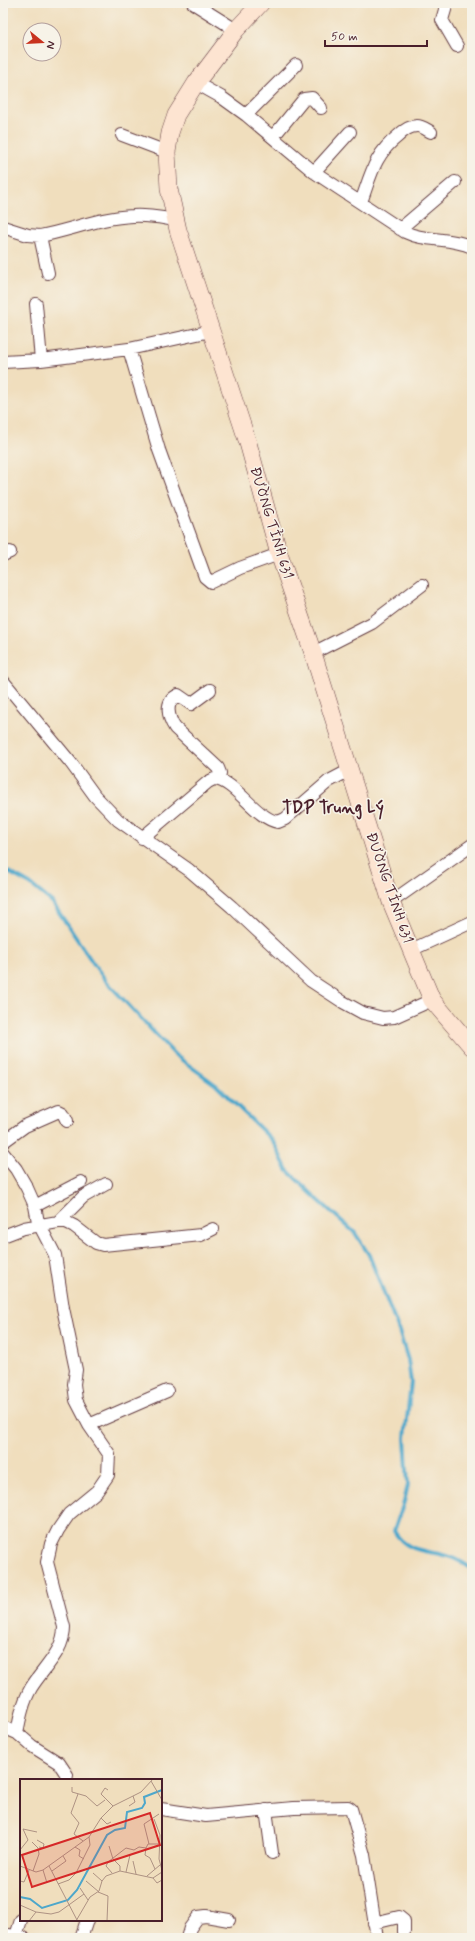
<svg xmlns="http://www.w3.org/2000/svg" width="475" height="1941" font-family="Mynerve,sans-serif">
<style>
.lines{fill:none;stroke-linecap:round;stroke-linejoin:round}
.stream{stroke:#4da7cb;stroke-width:4}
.minor-casing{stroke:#633c41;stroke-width:14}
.secondary-casing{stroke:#633c41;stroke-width:18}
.minor{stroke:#fff;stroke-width:12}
.secondary{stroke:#fde4d1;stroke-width:17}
.labels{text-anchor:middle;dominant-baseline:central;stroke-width:3;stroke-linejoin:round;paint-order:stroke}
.street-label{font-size:15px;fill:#4a1f2b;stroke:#f7f3e8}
.quarter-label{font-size:17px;font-weight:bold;fill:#4a1f2b;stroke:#f7f3e8}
.inset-river{fill:none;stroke:#4da7cb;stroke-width:2}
.inset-road{fill:none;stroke:#ae9283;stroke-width:1}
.view{fill:#d62828;fill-opacity:0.15;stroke:#d62828;stroke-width:2}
.inset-edge{fill:none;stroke:#4a1f2b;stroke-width:2}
</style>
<rect width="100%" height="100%" fill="#f7f3e8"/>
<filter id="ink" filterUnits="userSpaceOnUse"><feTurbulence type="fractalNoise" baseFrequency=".025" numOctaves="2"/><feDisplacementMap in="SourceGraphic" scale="8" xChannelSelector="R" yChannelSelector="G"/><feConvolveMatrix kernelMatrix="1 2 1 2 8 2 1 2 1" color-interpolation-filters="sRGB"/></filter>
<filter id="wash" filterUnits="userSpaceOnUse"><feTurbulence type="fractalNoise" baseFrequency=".012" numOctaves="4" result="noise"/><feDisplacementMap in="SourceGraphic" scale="16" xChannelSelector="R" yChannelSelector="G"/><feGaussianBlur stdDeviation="0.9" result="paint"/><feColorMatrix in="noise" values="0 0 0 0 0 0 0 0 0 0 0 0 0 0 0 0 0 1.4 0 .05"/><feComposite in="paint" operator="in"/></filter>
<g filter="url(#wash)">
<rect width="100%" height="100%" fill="#f0debd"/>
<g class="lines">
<path class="stream" d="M3,869l27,15 22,18 43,64 12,16 68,73 41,30 57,56 14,29 29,28 39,35 14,22 30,76 9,29 3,22 -6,56 3,47 -4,17 -10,29c14,24 36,18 59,27 6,2 13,7 19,11"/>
</g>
</g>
<g filter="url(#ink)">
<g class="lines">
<g class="minor-casing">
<path id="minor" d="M193,3l43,27
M447,3l-5,17 15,26
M196,83l25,14 25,18 68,57 91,60c20,10 46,5 67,15
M246,115l50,-50
M122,135l45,17
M273,137l31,-38 8,-1 9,10
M314,172l36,-40
M361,202c10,-27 13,-47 37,-66 5,-5 11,-10 19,-10 5,0 10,4 14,6
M3,227l25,8 12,1c31,-6 62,-19 93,-20 15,-1 29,2 43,4
M400,229l55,-47
M40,236l8,37
M36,304l5,56
M129,349l30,101 46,127 6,5 29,-14 39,-14
M3,362l38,-2 88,-11 82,-18
M3,555l7,-3
M313,653l59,-30 50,-38
M3,681l68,82 24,33 23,24 71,50 43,37 79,74 32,21 20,11 20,5 11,-1 38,-17
M210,690l-19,14 -13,-9c-14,7 -10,22 -3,33l43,40 2,5 -2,6
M142,838l66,-56 6,-3c21,1 42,40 64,43l7,-3 44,-38 21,-11
M391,902l81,-57
M411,950l61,-28
M3,1142l22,-16 34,-15 4,2 4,8
M3,1153l13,16 11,19 8,18 3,16 17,33 8,53 13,62 -2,14 2,16 13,25 20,29 -1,21 -11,16 -28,23 -11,16 -7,14 -4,18 17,65c0,25 -21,41 -33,61 -8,14 -11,29 -14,45l15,13 27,17 8,12 -1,5
M35,1206l46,-24
M58,1222l25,-25 23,-13
M3,1236l21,-8 34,-6h8l8,4 22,17 7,2 98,-10 12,-6
M89,1425l78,-34
M3,1727l14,6
M161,1809l45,7 88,-8 54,-1 3,2 13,46 13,83
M266,1810l6,43
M374,1923l25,-6 5,4v11
M3,1934l21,4
M16,1936l5,-16
M81,1938l6,-18
M187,1938l3,-10 8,-11 8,-1 23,4"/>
</g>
<g class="secondary-casing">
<path id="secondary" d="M261,3l-25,27 -40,53 -20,32 -6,18 -3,19 2,37 9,41 70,213 31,111 34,99 78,249 41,98 40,47"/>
</g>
<use href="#minor" class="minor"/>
<use href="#secondary" class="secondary"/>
</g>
</g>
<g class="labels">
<g class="street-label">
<text transform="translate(271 523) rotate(73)">ĐƯỜNG TỈNH 631</text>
<text transform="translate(389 888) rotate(71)">ĐƯỜNG TỈNH 631</text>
</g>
<g class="quarter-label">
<text x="333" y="808">TDP Trung Lý</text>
</g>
</g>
<g transform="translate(20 1779)">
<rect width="142" height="142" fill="#f0debd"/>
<path class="inset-river" d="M0,118l10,2 12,9 26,-8 9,-10 30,-55 8,-5 10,-2 2,-16 15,-4 3,-5 -1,-6 18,-7"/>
<path class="inset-road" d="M131,2l11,19M52,8v5l14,4 11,10 8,-6M88,11l-3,-2 -4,6 12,12M58,15l-7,19 8,10 -5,11 9,7M109,27l6,-4 -2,-6M81,39l6,6 4,-2M134,40l6,16 -1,24 3,11M17,61l7,4 -1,4 -4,-1M12,63l6,6 1,6 -6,17M129,65l-5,-20 15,-10M89,67l4,13 7,7v5M55,68l5,3 -1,6 5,3M126,69l-1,7 5,3 5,11M0,71l8,-10 -5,-11 14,3M113,82l3,13M0,87l16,6 7,-2 46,-33 12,-19 12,-12 28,-14 12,-13M29,87l28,54M23,91l4,13M32,92l14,-10 -3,-5M106,93l4,-17M73,94l9,8M92,94l-6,-7 2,-4 18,-14 8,2 5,-3 7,1 2,-4h12M127,97l13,-11M133,99l4,5 5,-3M0,102l4,1 5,-12M66,102l13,11M38,105l11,-4 7,-7 14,-28 -1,-8M60,109l8,12M78,113l10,4 -1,25M0,126l16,7M9,142l7,-9 15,2 8,-2 25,-18M56,142l14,-24 9,-6 3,-10 4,-5 14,-5 33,7 9,-6"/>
<path class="view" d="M130,34l10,32 -128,42 -10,-32z"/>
<rect width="142" height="142" class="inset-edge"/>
</g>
<rect width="475" height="1941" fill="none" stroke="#f7f3e8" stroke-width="16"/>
<g transform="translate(42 42) rotate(108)"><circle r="19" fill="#f7f3e8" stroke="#b29e9c"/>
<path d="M0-3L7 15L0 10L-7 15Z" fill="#c8321e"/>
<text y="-6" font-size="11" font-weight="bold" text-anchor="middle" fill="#4a1f2b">N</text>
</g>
<path d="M325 40v6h102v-6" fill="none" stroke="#4a1f2b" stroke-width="2"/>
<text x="331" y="40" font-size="12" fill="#4a1f2b" stroke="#f7f3e8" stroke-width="3" paint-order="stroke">50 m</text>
</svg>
